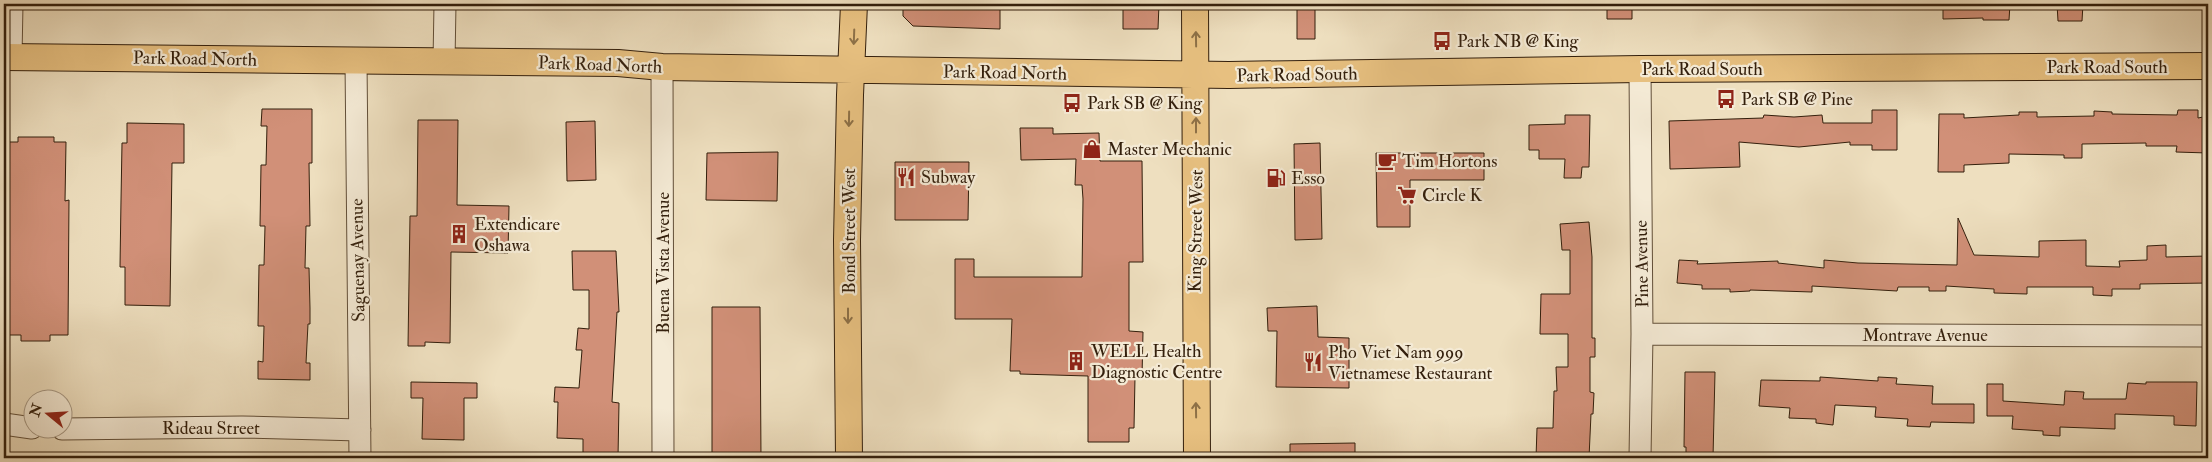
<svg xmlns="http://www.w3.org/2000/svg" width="2212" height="462" font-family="'IM FELL Double Pica',serif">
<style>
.building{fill:#d19078;stroke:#331f0c}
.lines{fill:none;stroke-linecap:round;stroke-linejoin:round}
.minor-casing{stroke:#624f39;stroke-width:23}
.major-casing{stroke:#331f0c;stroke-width:28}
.minor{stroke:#f4ead5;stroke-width:21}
.major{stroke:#e7c080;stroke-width:26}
.oneway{stroke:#8d7046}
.labels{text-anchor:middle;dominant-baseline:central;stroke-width:4.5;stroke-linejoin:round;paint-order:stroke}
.poi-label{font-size:18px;fill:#331f0c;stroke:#f4ead5;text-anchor:start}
.street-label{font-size:18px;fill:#331f0c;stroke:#f4ead5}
</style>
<rect width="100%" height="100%" fill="#eedfbf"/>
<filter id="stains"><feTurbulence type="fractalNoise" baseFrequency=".004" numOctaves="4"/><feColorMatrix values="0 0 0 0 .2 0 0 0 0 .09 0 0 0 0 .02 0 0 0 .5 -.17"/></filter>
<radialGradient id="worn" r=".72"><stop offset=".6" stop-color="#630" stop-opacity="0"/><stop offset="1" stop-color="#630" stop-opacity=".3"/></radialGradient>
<path class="building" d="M903,4h97v25l-87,-3 -10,-10z
M1123,4h36l-1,25h-35z
M1297,4h18v35h-18z
M1607,4h25v15h-25z
M1943,4h67l-1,16h-26v-2l-40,1z
M2057,4h26l-1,17h-24z
M262,109h50v54h-3l1,63h-4l-1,42h4l1,40v16h-2l-2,39h4v17l-52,-1v-18l5,1 1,-36h-6l1,-61h5l1,-39h-5l1,-61h5l1,-39h-6z
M1872,110h25v40h-25v-5h-22v-3l-51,5 -60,-5 1,25 -70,2 -1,-48 94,-3 1,-3 30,2 28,-2 1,8h49z
M2178,110h20v8l10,-2v37l-32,-1 1,-6h-31v-3l-64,1v14h-18v-3l-55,-1v9l-45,2v7h-26l1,-58h25v4l55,-3v-3h18v5l57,-1v-5l18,1v2l65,1z
M1565,115h25l-1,52h-7l-1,11h-17l1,-19h-26v-9h-10v-25l36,-1z
M418,120h40l-1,85 52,1 -1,47 -57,-1 -1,91 -25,-1v4h-17l2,-130h7z
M595,121l1,59 -29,1 -1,-59z
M127,123l57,1v39h-12l-2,143 -45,-1v-38h-5l1,-67 1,-57h5z
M1020,128h33v6l46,-1 1,28h42l1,101h-14v69l14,1 -1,45h-7l-1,51h-5v14h-41v-66l-68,-2v-3h-10l2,-52h-57v-60h19v18h108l1,-78 -1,-14h-7l1,-26 -55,1z
M18,137h36v5h12l-1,59 4,-1 -1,135h-18v6h-29v-6h-14l2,-193h9z
M1320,143l2,96 -27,1 -1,-96z
M778,152l-1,49 -71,-1 1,-47z
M1376,153h108v27h-74v47h-33z
M895,162h74l-1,58h-73z
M1958,218l16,37 65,2v-16l47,-1v26l34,1 -1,-6 28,-1v-14l19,-1v12l42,-1v27l-68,1v5h-28v7l-19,-1v-8h-66v7l-33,-1v-4l-48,-3v5h-17v-4h-31l-1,4 -85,-5v6l-62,-2v1l-20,1v-3h-28v-4l-25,-2 2,-23 19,1 -1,3 81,-3v2l46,5v-8l34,3 99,2z
M1589,222l3,35v81h3v19h-5v35l4,1 -1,21h-2l-2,44h-53l1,-30h16l1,-37h3l-1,-24h12v-33h-28l1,-40h29v-44h-8l-2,-26z
M572,251h44l3,61h-2l-5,90 7,1 -1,54 -35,1v-19l-26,-1 1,-36h-4l1,-15 24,1 3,-38h-6l2,-22 11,1v-39h-16z
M1317,306l1,31 31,1v50l-73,-1 1,-56h-9l-1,-23z
M712,307h48l1,151h-49z
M1685,372h30l-2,86h-27v-11h-2z
M1820,377l58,4v-4l19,1 -1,6 37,2 -1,18h42v19l-43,-1 -1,5 -23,-1 1,-7 -33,-2 1,-10 -41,-2 -2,20 -17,-2v-4l-27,-1 1,-10 -31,-2 2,-26 59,1z
M411,382l66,1v15h-13v42l-42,-1 1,-41h-12z
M2146,382h51l-1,44 -22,-1v-9l-59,-2v15l-55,-2v9l-17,-1v-4l-31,-2 1,-13h-26v-32h16v17l61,4 1,-14 19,1 -1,7h43l2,-16 18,1z
M1355,443v15h-65v-14z"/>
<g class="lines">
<g class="minor-casing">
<path id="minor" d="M11,57l1,-53
M356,61l4,397
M444,62l1,-58
M662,67l1,391
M1640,69l2,265 -2,124
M1642,334l566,2
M4,424l28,4
M62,429l180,-2 118,3"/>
</g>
<g class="major-casing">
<path id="major" d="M1195,4l2,454
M4,57l614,6 44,4 567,8 411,-6 568,-3
M849,458l-2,-218 3,-145 4,-91"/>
</g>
<use href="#minor" class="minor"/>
<use href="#major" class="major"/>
</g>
<defs><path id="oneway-shaft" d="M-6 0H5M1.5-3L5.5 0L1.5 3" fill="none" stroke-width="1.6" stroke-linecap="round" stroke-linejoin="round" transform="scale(1.25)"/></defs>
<g class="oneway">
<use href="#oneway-shaft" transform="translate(854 37) rotate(92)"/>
<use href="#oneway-shaft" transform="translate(1196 39) rotate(-91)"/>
<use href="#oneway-shaft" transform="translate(849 119) rotate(91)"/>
<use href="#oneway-shaft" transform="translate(1196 125) rotate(-90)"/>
<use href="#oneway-shaft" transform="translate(848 316) rotate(90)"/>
<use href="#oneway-shaft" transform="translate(1196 410) rotate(-91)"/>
</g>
<defs>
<g id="bus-bare" transform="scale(1.5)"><path d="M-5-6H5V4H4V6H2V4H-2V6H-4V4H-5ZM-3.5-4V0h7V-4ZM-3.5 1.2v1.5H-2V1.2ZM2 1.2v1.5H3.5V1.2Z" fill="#8f2418" stroke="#f4ead5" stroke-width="2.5" paint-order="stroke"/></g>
<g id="shop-bare" transform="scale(1.5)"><path d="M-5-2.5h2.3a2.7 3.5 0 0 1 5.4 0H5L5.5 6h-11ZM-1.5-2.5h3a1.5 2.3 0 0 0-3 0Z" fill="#8f2418" stroke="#f4ead5" stroke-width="2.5" paint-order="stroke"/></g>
<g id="cafe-bare" transform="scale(1.5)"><path d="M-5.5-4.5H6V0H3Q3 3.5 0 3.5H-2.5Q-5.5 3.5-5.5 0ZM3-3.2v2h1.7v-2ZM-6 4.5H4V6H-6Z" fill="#8f2418" stroke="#f4ead5" stroke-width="2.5" paint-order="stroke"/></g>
<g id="restaurant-bare" transform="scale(1.5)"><path d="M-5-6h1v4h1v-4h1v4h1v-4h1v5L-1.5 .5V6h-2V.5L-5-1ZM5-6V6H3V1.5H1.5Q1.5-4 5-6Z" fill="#8f2418" stroke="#f4ead5" stroke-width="2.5" paint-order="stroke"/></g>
<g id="fuel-bare" transform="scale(1.5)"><path d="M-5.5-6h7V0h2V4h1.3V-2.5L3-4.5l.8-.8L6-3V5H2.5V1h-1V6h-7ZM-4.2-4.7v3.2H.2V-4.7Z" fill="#8f2418" stroke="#f4ead5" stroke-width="2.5" paint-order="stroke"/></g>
<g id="supermarket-bare" transform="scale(1.5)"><path d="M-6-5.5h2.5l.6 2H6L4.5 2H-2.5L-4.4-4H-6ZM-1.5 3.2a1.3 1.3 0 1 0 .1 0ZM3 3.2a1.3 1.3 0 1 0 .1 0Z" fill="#8f2418" stroke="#f4ead5" stroke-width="2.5" paint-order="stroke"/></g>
<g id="building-bare" transform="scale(1.5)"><path d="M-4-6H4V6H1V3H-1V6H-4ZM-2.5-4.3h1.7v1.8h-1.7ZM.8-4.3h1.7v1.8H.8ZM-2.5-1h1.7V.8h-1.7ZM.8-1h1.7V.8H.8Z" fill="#8f2418" stroke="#f4ead5" stroke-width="2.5" paint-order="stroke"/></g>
</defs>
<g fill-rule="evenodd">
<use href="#bus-bare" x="1442" y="41"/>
<use href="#bus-bare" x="1726" y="99"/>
<use href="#bus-bare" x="1072" y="103"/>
<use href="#shop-bare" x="1092" y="149"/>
<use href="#cafe-bare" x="1387" y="161"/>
<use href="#restaurant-bare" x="906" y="177"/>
<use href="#fuel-bare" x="1276" y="178"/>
<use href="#supermarket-bare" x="1407" y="195"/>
<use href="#building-bare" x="459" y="234"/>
<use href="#building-bare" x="1076" y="361"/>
<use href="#restaurant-bare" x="1313" y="362"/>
</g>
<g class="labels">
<g class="poi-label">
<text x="1457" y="41">Park NB @ King</text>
<text x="1741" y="99">Park SB @ Pine</text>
<text x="1087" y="103">Park SB @ King</text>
<text x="1107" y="149">Master Mechanic</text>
<text x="1402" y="161">Tim Hortons</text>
<text x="921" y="177">Subway</text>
<text x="1291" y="178">Esso</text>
<text x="1422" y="195">Circle K</text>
<text x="474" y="224">Extendicare<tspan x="474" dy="21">Oshawa</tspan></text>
<text x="1091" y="351">WELL Health<tspan x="1091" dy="21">Diagnostic Centre</tspan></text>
<text x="1328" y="352">Pho Viet Nam 999<tspan x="1328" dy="21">Vietnamese Restaurant</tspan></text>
</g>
<g class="street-label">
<text transform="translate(195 59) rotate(1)">Park Road North</text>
<text transform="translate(600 65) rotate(2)">Park Road North</text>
<text x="2107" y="67">Park Road South</text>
<text x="1702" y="69">Park Road South</text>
<text transform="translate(1005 73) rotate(1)">Park Road North</text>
<text transform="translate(1297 75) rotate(-1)">Park Road South</text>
<text transform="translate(849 231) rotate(-90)">Bond Street West</text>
<text transform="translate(1196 231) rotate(-89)">King Street West</text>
<text transform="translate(358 260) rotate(-91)">Saguenay Avenue</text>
<text transform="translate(663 263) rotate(-90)">Buena Vista Avenue</text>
<text transform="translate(1642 264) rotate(-91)">Pine Avenue</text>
<text x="1925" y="335">Montrave Avenue</text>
<text x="211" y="428">Rideau Street</text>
</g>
</g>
<rect width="2212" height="462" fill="none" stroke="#eedfbf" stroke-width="20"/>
<rect x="5" y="5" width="2202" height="452" fill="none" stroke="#331f0c" stroke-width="2.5"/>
<rect x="10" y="10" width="2192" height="442" fill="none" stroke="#331f0c"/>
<g transform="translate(48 414) rotate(288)"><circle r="24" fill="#f4ead5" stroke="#a79985"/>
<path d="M0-4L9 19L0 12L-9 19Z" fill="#8f2418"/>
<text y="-8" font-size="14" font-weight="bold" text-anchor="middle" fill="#331f0c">N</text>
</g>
<rect width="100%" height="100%" filter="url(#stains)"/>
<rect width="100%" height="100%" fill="url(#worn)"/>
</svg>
